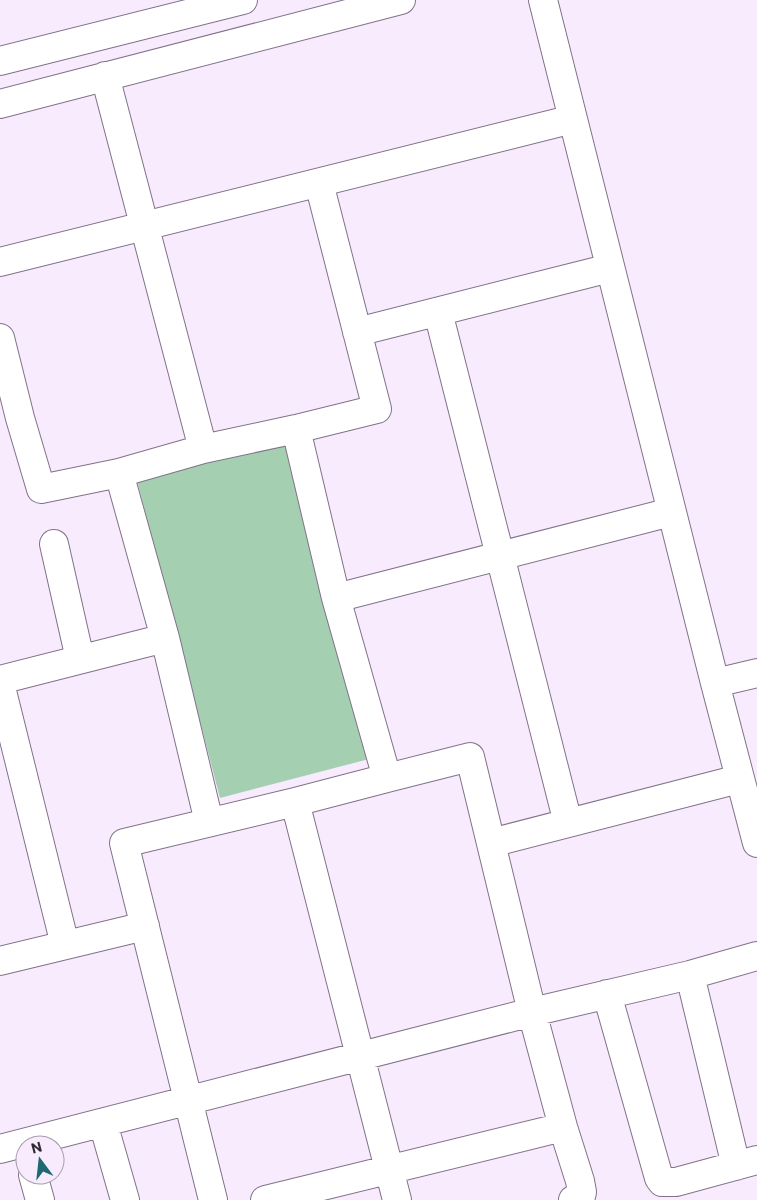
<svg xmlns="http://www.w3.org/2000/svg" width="757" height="1200" font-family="Commissioner,sans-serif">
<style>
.green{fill:#a4d0b1}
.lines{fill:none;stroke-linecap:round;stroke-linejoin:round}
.minor-casing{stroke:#817288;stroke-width:30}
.minor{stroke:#fff;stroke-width:28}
</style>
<rect width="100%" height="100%" fill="#f8ebfe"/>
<path class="green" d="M284,434l85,325 -149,39 -85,-325z"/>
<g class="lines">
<g class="minor-casing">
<path id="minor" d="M543,0l172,683 42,160
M0,61l243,-61
M105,76l98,373
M0,104l401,-104
M0,262l573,-143
M438,312l130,511
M357,332l253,-64
M0,338l20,80 21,71 78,-16
M296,429l81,-20 -58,-226
M54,544l26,115
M336,598l335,-86
M0,680l165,-42
M0,683l65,262
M715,683l42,-10
M387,778l83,-21 62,255 31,115 17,54 2,11 -1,4 -8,4
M295,802l102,398
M209,822l-44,-184 -46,-165 84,-24 93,-20 40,169 51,180 -92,24 -171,41 89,357
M491,843l248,-64
M0,961l145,-35
M690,975l46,191
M607,994l52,184 3,4h14l81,-22
M103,1123l22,77
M0,1149l532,-137 158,-37 67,-19
M33,1175l7,25
M265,1200l298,-73"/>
</g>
<use href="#minor" class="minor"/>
</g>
<g transform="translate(40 1160) rotate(345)"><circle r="24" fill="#f8ebfe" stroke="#a89dac"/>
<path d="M0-4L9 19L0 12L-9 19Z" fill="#1d6871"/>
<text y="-8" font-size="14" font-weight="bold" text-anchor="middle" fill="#2f2932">N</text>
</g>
</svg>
